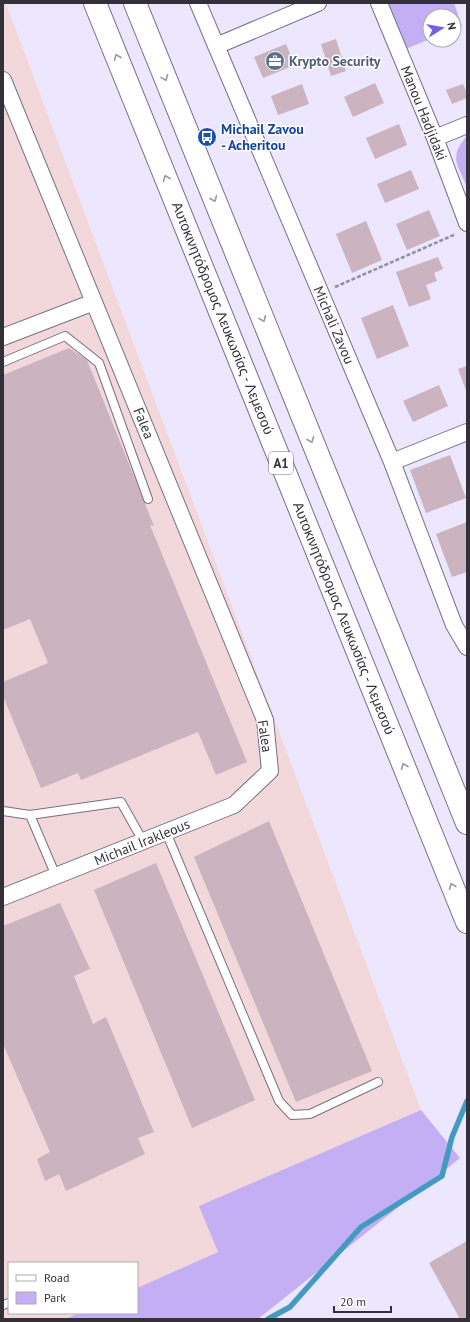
<svg xmlns="http://www.w3.org/2000/svg" width="470" height="1322" font-family="'PT Sans',sans-serif">
<style>
.industrial{fill:#f3d8db}
.green{fill:#c5aff4}
.lines{fill:none;stroke-linecap:round;stroke-linejoin:round}
.stream{stroke:#439bc2;stroke-width:5.5}
.building{fill:#ccb3c0}
.lane-casing{stroke:#767085;stroke-width:10}
.street-casing{stroke:#767085;stroke-width:18}
.highway-casing{stroke:#767085;stroke-width:24}
.path{stroke:#928d9f;stroke-width:2.5;stroke-dasharray:4 2;stroke-linecap:butt}
.lane{stroke:#fff;stroke-width:8}
.street{stroke:#fff;stroke-width:16}
.highway{stroke:#fff;stroke-width:22}
.oneway{stroke:#99989c}
.labels{text-anchor:middle;dominant-baseline:central;stroke-width:3;stroke-linejoin:round;paint-order:stroke}
.shield{fill:#fff;stroke:#706e75;stroke-width:1}
.shield-label{font-size:13px;font-weight:bold;fill:#33303a}
.service-label{font-size:14px;font-weight:bold;fill:#4e5e75;stroke:#fff;text-anchor:start}
.street-label{font-size:14px;fill:#33303a;stroke:#fff}
.transit-label{font-size:14px;font-weight:bold;fill:#164399;stroke:#fff;text-anchor:start}
</style>
<rect width="100%" height="100%" fill="#ece6fe"/>
<path class="industrial" d="M3,3h3l415,1107 -221,96 18,46 -81,36v-25h-128v50h70l-14,6h-62z"/>
<path class="green" d="M385,3h69l8,23 -8,4v-14h-24v23l-27,11z
M467,136v51c-9,-22 -19,-30 0,-51z
M421,1110l39,48 -202,161h-193l14,-6h58v-25l81,-36 -19,-46z"/>
<g class="lines">
<path class="stream" d="M268,1319l22,-12 71,-80 81,-51 10,-39 15,-36"/>
</g>
<path class="building" d="M336,39l10,32 -15,5 -10,-32z
M286,44l9,21 -32,13 -9,-21z
M375,83l9,20 -31,14 -9,-20z
M302,84l7,20 -31,11 -7,-19z
M463,84l4,9v5l-15,6 -6,-14z
M399,124l8,21 -32,14 -9,-21z
M411,170l8,19 -34,14 -8,-19z
M429,210l11,26 -33,14 -11,-26z
M366,221l16,39 -30,13 -16,-39z
M438,257l5,12 -9,4 3,8 -11,4 5,14 -22,8 -13,-35z
M393,305l16,41 -32,13 -16,-41z
M69,348l18,12 67,166 -4,-1 97,237 -31,13 -18,-43 -117,48 -3,-7 -37,15 -38,-92v-14l45,-19 -18,-44 -27,11v-255z
M467,366v27l-9,-24z
M439,385l9,21 -35,16 -10,-21z
M450,455l16,43 -40,15 -16,-43z
M467,522v50l-15,5 -16,-43z
M269,821l103,250 -76,31 -102,-245z
M156,863l99,237 -63,28 -98,-238z
M60,903l30,66 -16,7 19,48 13,-7 48,115 -16,6 7,16 -79,37 -7,-17 -14,7 -8,-22 13,-7 -47,-108v-118z
M467,1241v78h-7l-31,-56z"/>
<g class="lines">
<g class="lane-casing">
<path id="lane" d="M3,362l62,-26 34,27 49,136
M3,811l27,4 91,-13 22,39
M30,815l26,61
M166,832l113,269 13,14 18,-1 68,-32
M3,1305l6,-2"/>
</g>
<g class="street-casing">
<path id="street" d="M198,3l194,459 62,163 13,22
M379,3l56,135 32,85
M216,46l102,-43
M3,80l262,640 5,51 -36,34 -231,92
M435,138l32,-13
M3,337l91,-35
M392,462l75,-30"/>
</g>
<g class="highway-casing">
<path id="highway" d="M95,3l372,919
M135,3l332,820"/>
</g>
<path class="path" d="M335,287l121,-53"/>
<use href="#lane" class="lane"/>
<use href="#street" class="street"/>
<use href="#highway" class="highway"/>
</g>
<defs><path id="oneway-chevron" d="M-2-3.5L2.5 0L-2 3.5" fill="none" stroke-width="1.6" stroke-linecap="round" stroke-linejoin="round"/></defs>
<g class="oneway">
<use href="#oneway-chevron" transform="translate(117 57) rotate(-112)"/>
<use href="#oneway-chevron" transform="translate(165 78) rotate(68)"/>
<use href="#oneway-chevron" transform="translate(166 178) rotate(-112)"/>
<use href="#oneway-chevron" transform="translate(214 199) rotate(68)"/>
<use href="#oneway-chevron" transform="translate(263 319) rotate(68)"/>
<use href="#oneway-chevron" transform="translate(311 440) rotate(68)"/>
<use href="#oneway-chevron" transform="translate(404 766) rotate(-112)"/>
<use href="#oneway-chevron" transform="translate(452 886) rotate(-112)"/>
</g>
<defs>
<g id="office-disc" transform="scale(1)"><circle r="9.5" fill="#5c6f8a" stroke="#fff"/><path d="M-6-3h4V-5.5h4V-3h4V5H-6ZM-1-4.5V-3h2v-1.5ZM-6 0V1H6V0Z" fill="#fff"/></g>
<g id="bus-disc" transform="scale(1)"><circle r="9.5" fill="#1a4fb4" stroke="#fff"/><path d="M-5-6H5V4H4V6H2V4H-2V6H-4V4H-5ZM-3.5-4V0h7V-4ZM-3.5 1.2v1.5H-2V1.2ZM2 1.2v1.5H3.5V1.2Z" fill="#fff"/></g>
</defs>
<g fill-rule="evenodd">
<use href="#office-disc" x="275" y="61"/>
<use href="#bus-disc" x="207" y="137"/>
</g>
<g class="labels">
<rect class="shield" x="269" y="452" width="24" height="22" rx="3"/>
<g class="shield-label">
<text x="281" y="463">A1</text>
</g>
<g class="service-label">
<text x="289" y="61">Krypto Security</text>
</g>
<g class="street-label">
<text transform="translate(424 113) rotate(68)">Manou Hadjidaki</text>
<text transform="translate(223 318) rotate(68)">Αυτοκινητόδρομος Λευκωσίας - Λεμεσού</text>
<text transform="translate(334 325) rotate(67)">Michali Zavou</text>
<text transform="translate(144 423) rotate(68)">Falea</text>
<text transform="translate(344 618) rotate(68)">Αυτοκινητόδρομος Λευκωσίας - Λεμεσού</text>
<text transform="translate(265 736) rotate(81)">Falea</text>
<text transform="translate(142 842) rotate(-22)">Michail Irakleous</text>
</g>
<g class="transit-label">
<text x="221" y="129">Michail Zavou<tspan x="221" dy="16">- Acheritou</tspan></text>
</g>
</g>
<rect width="470" height="1322" fill="none" stroke="#33303a" stroke-width="8"/>
<rect x="8" y="1262" width="130" height="52" fill="#ffffff" stroke="#adacb0"/>
<rect x="16" y="1275" width="20" height="6" fill="#ffffff" stroke="#adacb0"/>
<text x="44" y="1282" font-size="12" fill="#33303a">Road</text>
<rect x="16" y="1292" width="20" height="12" fill="#c5aff4" stroke="#adacb0"/>
<text x="44" y="1302" font-size="12" fill="#33303a">Park</text>
<g transform="translate(442 28) rotate(79)"><circle r="19" fill="#ffffff" stroke="#adacb0"/>
<path d="M0-3L7 15L0 10L-7 15Z" fill="#7661dc"/>
<text y="-6" font-size="11" font-weight="bold" text-anchor="middle" fill="#33303a">N</text>
</g>
<path d="M334 1306v6h57v-6" fill="none" stroke="#33303a" stroke-width="2"/>
<text x="340" y="1306" font-size="12" fill="#33303a" stroke="#ffffff" stroke-width="3" paint-order="stroke">20 m</text>
</svg>
